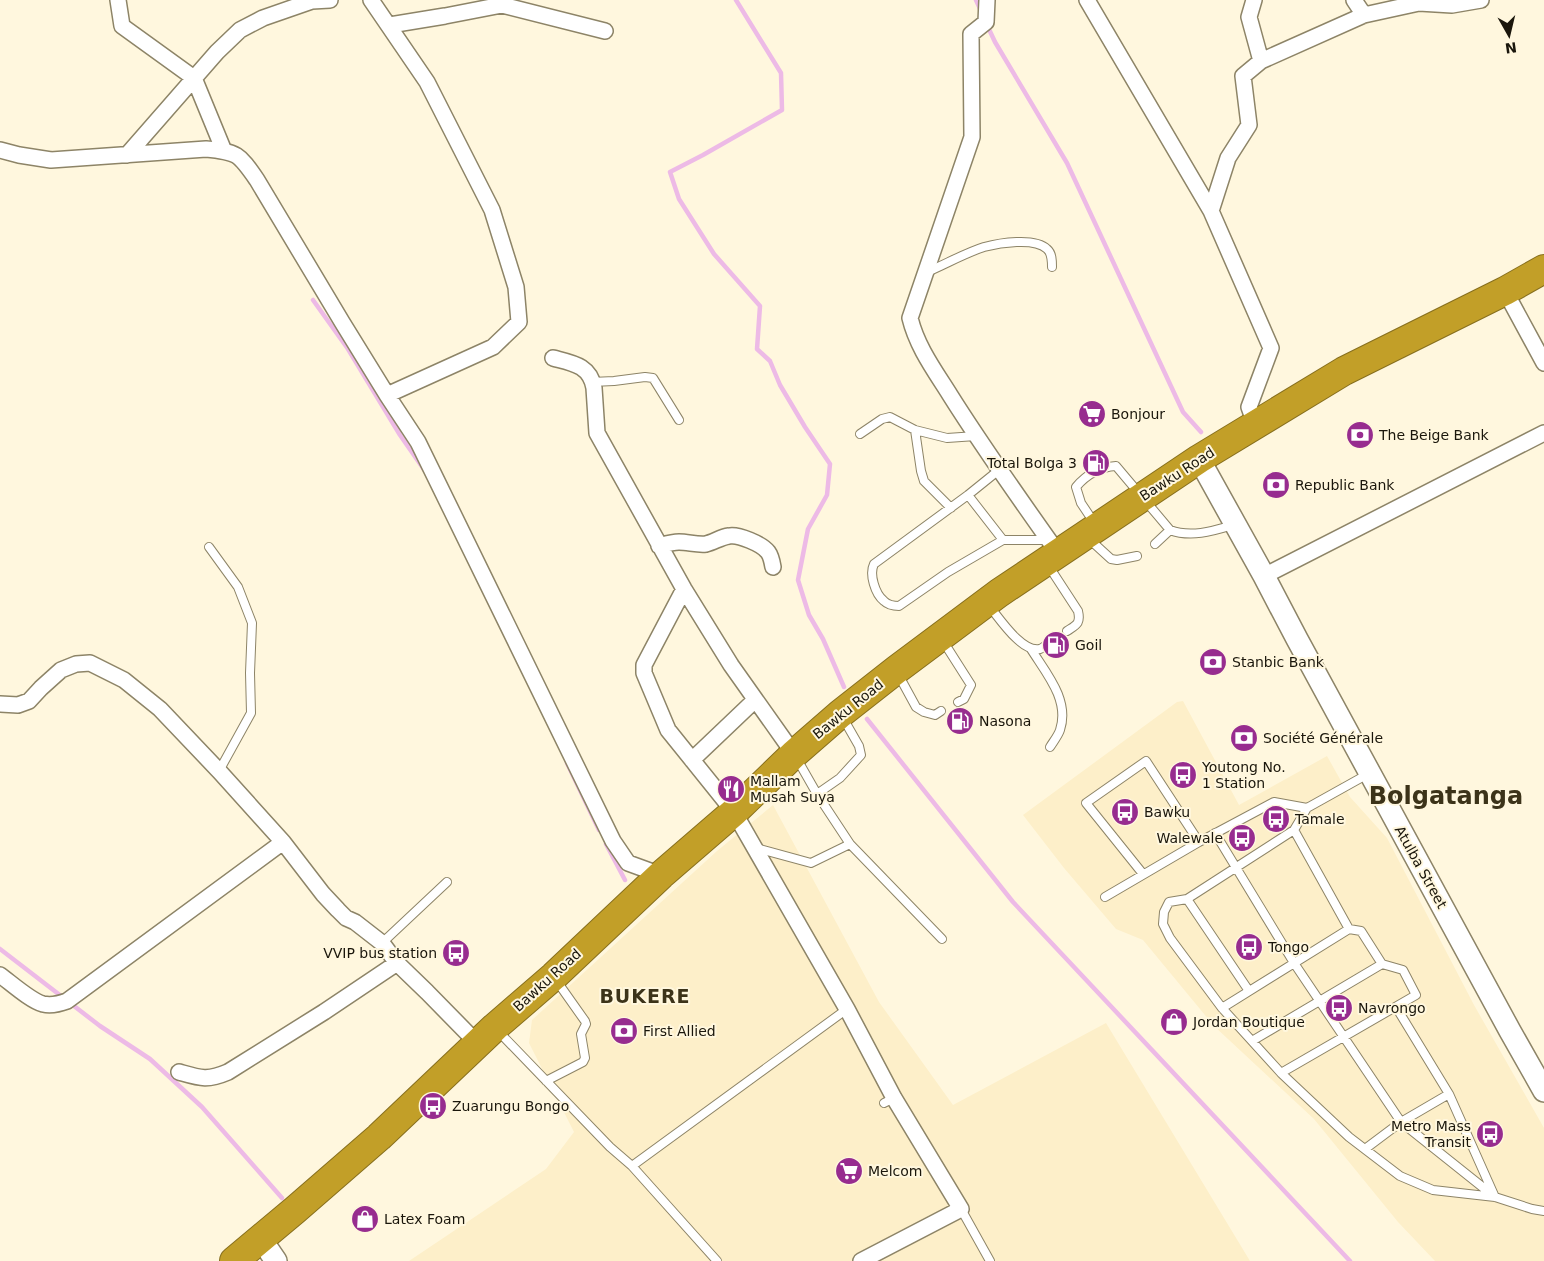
<svg xmlns="http://www.w3.org/2000/svg" width="1544" height="1261" font-family="'DejaVu Sans',sans-serif">
<style>
.built{fill:#fdefc9}
.lines{fill:none;stroke-linecap:round;stroke-linejoin:round}
.stream{stroke:#edbae6;stroke-width:4.5}
.lane-casing{stroke:#8d8467;stroke-width:10}
.street-casing{stroke:#8d8467;stroke-width:18}
.secondary-casing{stroke:#8d8467;stroke-width:24}
.highway-casing{stroke:#876f1e;stroke-width:30}
.lane{stroke:#fff;stroke-width:8}
.street{stroke:#fff;stroke-width:15}
.secondary{stroke:#fff;stroke-width:21}
.highway{stroke:#c29f28;stroke-width:28}
.labels{text-anchor:middle;dominant-baseline:central;stroke-width:4;stroke-linejoin:round;paint-order:stroke}
.poi-label{font-size:14px;fill:#1a160b;stroke:#fff7de;text-anchor:start}
.street-label{font-size:14px;fill:#1a160b;stroke:#fff7de}
.district-label{font-size:19px;font-weight:bold;letter-spacing:1px;fill:#3c3319;stroke:#fff7de}
.town-label{font-size:24px;font-weight:bold;fill:#3c3319;stroke:#fff7de}
</style>
<rect width="100%" height="100%" fill="#fff7de"/>
<path class="built" d="M1183,701l56,104 88,-49 23,41 37,41 87,167 70,123v133h-109l-37,-39 -84,-103 -100,-93 -71,-86 -27,-11 -52,-61 -41,-53 154,-113z
M773,805l106,197 74,103 153,-82 144,238h-841l137,-92 28,-37 -45,-89 3,-23 185,-169z"/>
<g class="lines">
<path class="stream" d="M736,0l45,73 1,37 -79,45 -33,17 9,27 35,55 46,52 -3,43 13,12 10,24 25,42 25,37 -3,31 -19,34 -10,51 11,35 14,24 21,48
M976,0l6,13
M987,25l8,17 72,121 116,249 18,20
M313,300l35,49 52,86 25,36
M867,719l146,183 337,359
M567,763l32,67
M606,844l19,36
M0,949l100,77 50,33 52,48 80,91"/>
<g class="lane-casing">
<path id="lane" d="M927,272c19,-8 38,-19 57,-25 15,-4 51,-10 63,2 5,4 5,12 5,18
M592,382l22,-1 31,-4 8,1 26,42
M915,430l6,41 3,10 27,27
M860,434l22,-15 8,-2 25,13 32,8 29,-2
M999,470l-31,25 -94,69c-5,10 1,30 10,37 4,4 9,5 15,5l49,-34 55,-32h46
M968,495l35,45
M1095,524l-14,-21 -5,-16c10,-12 24,-20 40,-21l54,64c21,8 43,1 63,-5
M1088,538l23,21 6,1 20,-4
M1155,544l15,-14
M209,547l29,40 14,36 -2,50 1,40 -32,58
M1048,565l30,46c3,13 -2,14 -11,20
M990,607c10,12 32,46 50,42 3,-1 7,-5 10,-7
M943,641l28,44 -7,14 -6,3
M1031,649c15,24 39,51 29,81 -2,6 -7,12 -10,17
M898,674l18,33 8,5 11,3 6,-4
M797,759l20,35 33,50 92,95
M1368,774l-61,34 -13,22 -107,69 -18,3 -5,10 -1,12 7,14 52,70 59,65 68,64 51,39 33,14 62,7 37,12 12,2
M817,794l23,-16 21,-23 -2,-9 -16,-28
M1294,830l55,99
M1215,833l79,130 107,159 94,75
M756,848l55,15 39,-19
M1143,874l-57,-71 60,-42 53,81
M1105,897l94,-55 75,-40 33,6
M1187,899l62,92
M382,943l65,-61
M1396,1007l53,87 45,101
M1222,1008l127,-79 12,2 21,33 -130,77
M498,1031l112,116 22,19 85,95
M1281,1073l135,-78 -13,-25 -21,-6
M546,1081l37,-19 2,-4 -4,-24 5,-10 -1,-3 -29,-41
M884,1103l10,-5
M1365,1149l36,-27 48,-28
M632,1166l215,-157
M961,1209l29,52"/>
</g>
<g class="street-casing">
<path id="street" d="M118,0l4,26 72,52 30,73
M371,0l56,82 65,128 24,77 3,35 -26,25 -106,48
M987,0l-1,22 -15,12 1,103 -62,181c7,29 25,53 40,77 34,54 71,106 108,158
M1087,0l124,211 60,137 -22,59 6,17
M1254,0l-5,17 12,44
M1354,0l10,15
M390,25l55,-9 57,-11 103,26
M0,150l19,5 32,5 155,-11c32,3 33,5 51,31l85,142 45,73 31,47 195,399 15,22 33,12
M127,155l90,-103 23,-22 23,-12 49,-17 18,-1
M1211,211l17,-53 21,-33 -6,-49 18,-15 103,-46 55,-12 33,2 29,-5
M1505,291l39,72
M553,358c19,5 37,7 41,30l3,45 87,156 47,76 63,89
M659,546c7,-2 13,-4 20,-4 9,0 18,3 27,2 8,-2 15,-7 23,-8 9,-2 33,8 39,16 3,4 4,9 5,15
M1264,576l280,-143
M684,589l-40,76v8l24,57 66,82 113,197 47,89 67,111 -100,52
M0,704l18,1 11,-4 12,-13 20,-18 15,-6 14,-1 34,17 36,29 59,62 64,71 40,52 15,16 8,8 9,4 27,21 15,20 30,29 51,52
M692,760l63,-60
M0,975c11,8 31,26 43,29 9,2 16,0 24,-3l216,-159
M179,1072c21,6 28,9 49,0l96,-60 73,-49"/>
</g>
<g class="secondary-casing">
<path id="secondary" d="M1199,459l65,117 33,63 213,392 34,60
M261,1239l15,22"/>
</g>
<g class="highway-casing">
<path id="highway" d="M234,1261l61,-51 84,-73 116,-110 59,-51 107,-101 73,-63 60,-58 46,-40 56,-44 103,-77 200,-134 145,-88 161,-80 39,-22"/>
</g>
<use href="#lane" class="lane"/>
<use href="#street" class="street"/>
<use href="#secondary" class="secondary"/>
<use href="#highway" class="highway"/>
</g>
<defs>
<g id="supermarket-disc" transform="scale(1.4375)"><circle r="9.5" fill="#972c8f" stroke="#fff7de"/><path d="M-6-5.5h2.5l.6 2H6L4.5 2H-2.5L-4.4-4H-6ZM-1.5 3.2a1.3 1.3 0 1 0 .1 0ZM3 3.2a1.3 1.3 0 1 0 .1 0Z" fill="#fff"/></g>
<g id="bank-disc" transform="scale(1.4375)"><circle r="9.5" fill="#972c8f" stroke="#fff7de"/><path d="M-6-4H6V4H-6ZM0-2.3a2.3 2.3 0 1 0 0 4.6a2.3 2.3 0 1 0 0-4.6Z" fill="#fff"/></g>
<g id="fuel-disc" transform="scale(1.4375)"><circle r="9.5" fill="#972c8f" stroke="#fff7de"/><path d="M-5.5-6h7V0h2V4h1.3V-2.5L3-4.5l.8-.8L6-3V5H2.5V1h-1V6h-7ZM-4.2-4.7v3.2H.2V-4.7Z" fill="#fff"/></g>
<g id="bus-disc" transform="scale(1.4375)"><circle r="9.5" fill="#972c8f" stroke="#fff7de"/><path d="M-5-6H5V4H4V6H2V4H-2V6H-4V4H-5ZM-3.5-4V0h7V-4ZM-3.5 1.2v1.5H-2V1.2ZM2 1.2v1.5H3.5V1.2Z" fill="#fff"/></g>
<g id="restaurant-disc" transform="scale(1.4375)"><circle r="9.5" fill="#972c8f" stroke="#fff7de"/><path d="M-5-6h1v4h1v-4h1v4h1v-4h1v5L-1.5 .5V6h-2V.5L-5-1ZM5-6V6H3V1.5H1.5Q1.5-4 5-6Z" fill="#fff"/></g>
<g id="shop-disc" transform="scale(1.4375)"><circle r="9.5" fill="#972c8f" stroke="#fff7de"/><path d="M-5-2.5h2.3a2.7 3.5 0 0 1 5.4 0H5L5.5 6h-11ZM-1.5-2.5h3a1.5 2.3 0 0 0-3 0Z" fill="#fff"/></g>
</defs>
<g fill-rule="evenodd">
<use href="#supermarket-disc" x="1092" y="414"/>
<use href="#bank-disc" x="1360" y="435"/>
<use href="#fuel-disc" x="1096" y="463"/>
<use href="#bank-disc" x="1276" y="485"/>
<use href="#fuel-disc" x="1056" y="645"/>
<use href="#bank-disc" x="1213" y="662"/>
<use href="#fuel-disc" x="960" y="721"/>
<use href="#bank-disc" x="1244" y="738"/>
<use href="#bus-disc" x="1183" y="775"/>
<use href="#restaurant-disc" x="731" y="789"/>
<use href="#bus-disc" x="1125" y="812"/>
<use href="#bus-disc" x="1276" y="819"/>
<use href="#bus-disc" x="1242" y="838"/>
<use href="#bus-disc" x="1249" y="947"/>
<use href="#bus-disc" x="456" y="953"/>
<use href="#bus-disc" x="1339" y="1008"/>
<use href="#shop-disc" x="1174" y="1022"/>
<use href="#bank-disc" x="624" y="1031"/>
<use href="#bus-disc" x="433" y="1106"/>
<use href="#bus-disc" x="1490" y="1134"/>
<use href="#supermarket-disc" x="849" y="1171"/>
<use href="#shop-disc" x="365" y="1219"/>
</g>
<g class="labels">
<g class="poi-label">
<text x="1111" y="414">Bonjour</text>
<text x="1379" y="435">The Beige Bank</text>
<text x="1077" y="463" text-anchor="end">Total Bolga 3</text>
<text x="1295" y="485">Republic Bank</text>
<text x="1075" y="645">Goil</text>
<text x="1232" y="662">Stanbic Bank</text>
<text x="979" y="721">Nasona</text>
<text x="1263" y="738">Société Générale</text>
<text x="1202" y="767">Youtong No.<tspan x="1202" dy="16">1 Station</tspan></text>
<text x="750" y="781">Mallam<tspan x="750" dy="16">Musah Suya</tspan></text>
<text x="1144" y="812">Bawku</text>
<text x="1295" y="819">Tamale</text>
<text x="1223" y="838" text-anchor="end">Walewale</text>
<text x="1268" y="947">Tongo</text>
<text x="437" y="953" text-anchor="end">VVIP bus station</text>
<text x="1358" y="1008">Navrongo</text>
<text x="1193" y="1022">Jordan Boutique</text>
<text x="643" y="1031">First Allied</text>
<text x="452" y="1106">Zuarungu Bongo</text>
<text x="1471" y="1126" text-anchor="end">Metro Mass<tspan x="1471" dy="16">Transit</tspan></text>
<text x="868" y="1171">Melcom</text>
<text x="384" y="1219">Latex Foam</text>
</g>
<g class="street-label">
<text transform="translate(1177 474) rotate(-33)">Bawku Road</text>
<text transform="translate(848 709) rotate(-39)">Bawku Road</text>
<text transform="translate(1421 867) rotate(61)">Atulba Street</text>
<text transform="translate(547 980) rotate(-42)">Bawku Road</text>
</g>
<g class="district-label">
<text x="645" y="996">BUKERE</text>
</g>
<g class="town-label">
<text x="1446" y="796">Bolgatanga</text>
</g>
</g>
<g transform="translate(1509 35) rotate(172)" stroke="#fff7de" stroke-width="4" paint-order="stroke">
<path d="M0-4L9 19L0 12L-9 19Z" fill="#1a160b"/>
<text y="-8" font-size="14" font-weight="bold" text-anchor="middle" fill="#1a160b">N</text>
</g>
</svg>
